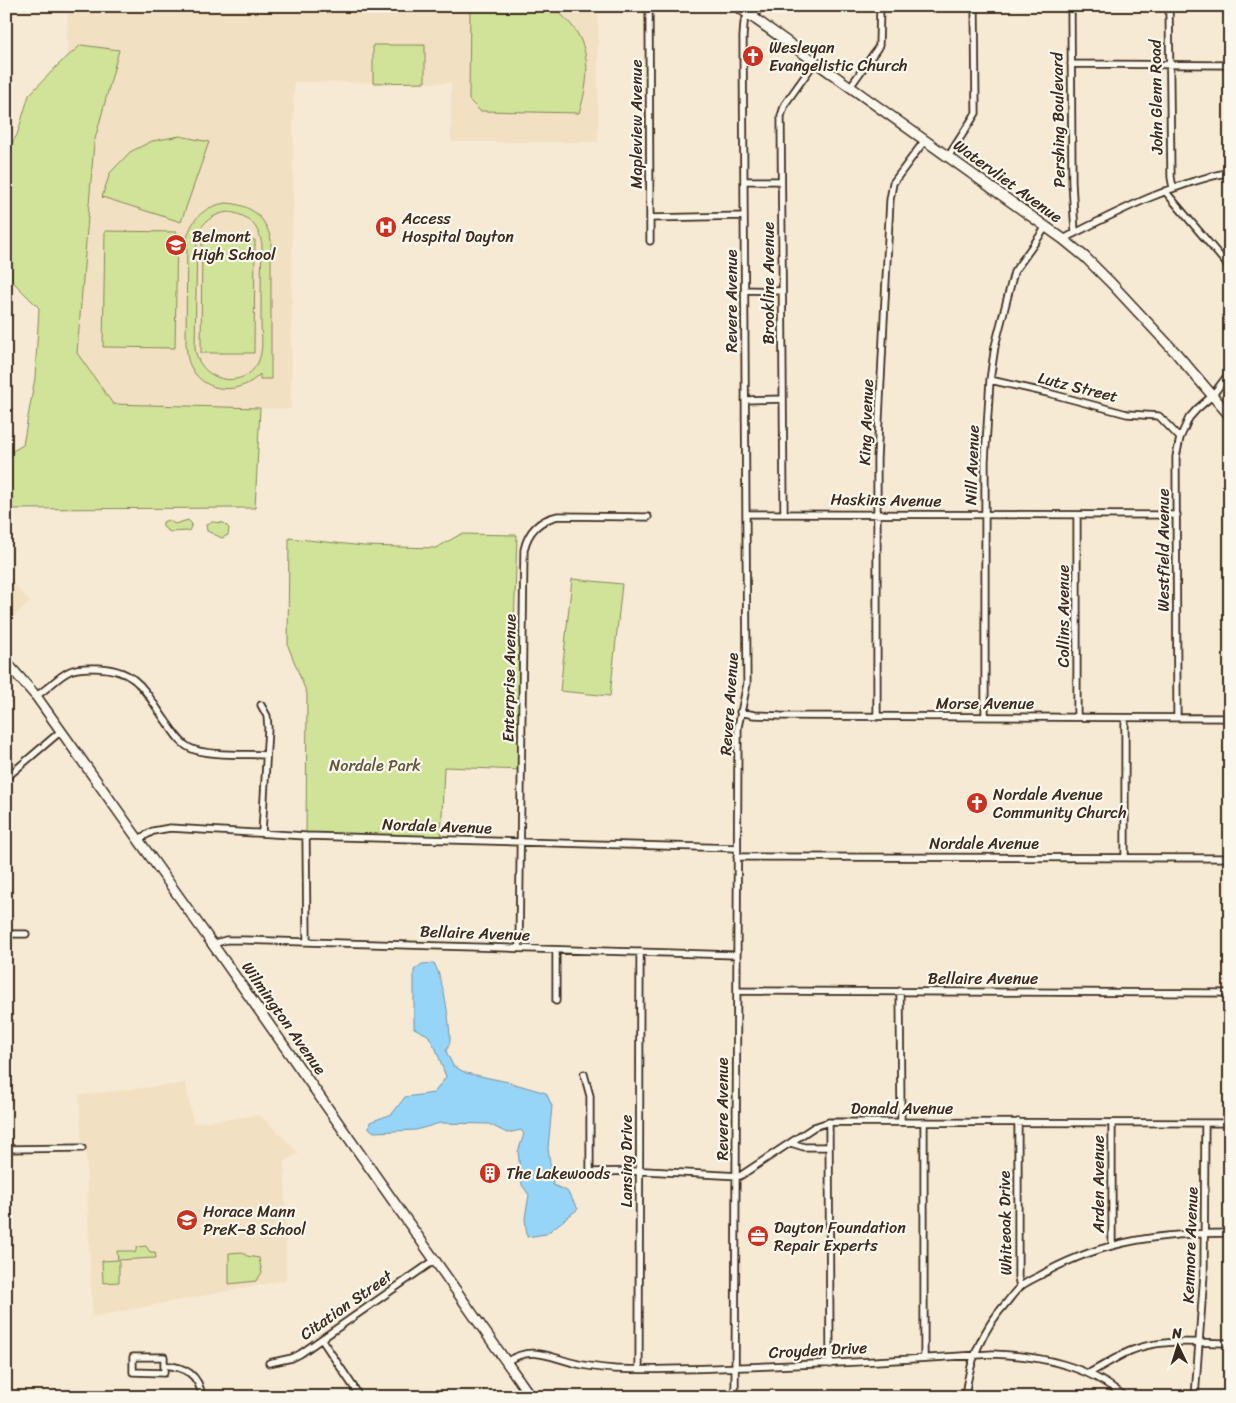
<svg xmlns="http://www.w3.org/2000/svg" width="1236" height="1403" font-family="Sriracha,sans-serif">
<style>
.built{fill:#f2e0c3}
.green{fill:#d0e398;stroke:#86865b;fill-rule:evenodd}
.water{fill:#97d5f8;stroke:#7291a1}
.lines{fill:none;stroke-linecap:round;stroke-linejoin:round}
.street-casing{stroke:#3b2a1e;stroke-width:9}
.secondary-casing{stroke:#3b2a1e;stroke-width:12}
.primary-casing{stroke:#3b2a1e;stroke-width:12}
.street{stroke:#fbf7ec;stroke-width:5.5}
.secondary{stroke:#fbf7ec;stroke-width:9}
.primary{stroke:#fbf7ec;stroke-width:9}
.labels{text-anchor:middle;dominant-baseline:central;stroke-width:4.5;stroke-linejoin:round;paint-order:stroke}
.poi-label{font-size:16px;fill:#3b2a1e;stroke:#fbf7ec;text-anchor:start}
.street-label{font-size:16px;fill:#3b2a1e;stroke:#fbf7ec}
.park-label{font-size:16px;fill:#60583c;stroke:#fbf7ec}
</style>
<rect width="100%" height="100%" fill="#f6ead4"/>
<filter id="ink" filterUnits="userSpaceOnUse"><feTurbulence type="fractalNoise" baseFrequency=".02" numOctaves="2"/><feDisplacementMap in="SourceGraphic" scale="10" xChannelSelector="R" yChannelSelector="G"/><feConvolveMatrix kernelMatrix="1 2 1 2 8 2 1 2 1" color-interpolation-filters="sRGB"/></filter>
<g filter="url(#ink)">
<path class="built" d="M68,6h530v136h-147v-59l-157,-1 -3,327 -178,-5 -58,-4z
M6,575l24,27 -24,21z
M186,1083l7,40 67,-8 39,38 -14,8 1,119 -194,37 -6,-163 -4,-6 -3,-53z"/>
<path class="green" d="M470,6h80c41,27 43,64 29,107l-99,-2 -11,-11z
M81,45l38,5 -25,93 -17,210 36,51 147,4 -5,100 -249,1v-54l17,-10 12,-67 4,-70 -28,-28 -5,-1v-127l11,-17 12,-40 30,-31z
M373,45h52v37l-52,1z
M180,136l29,6 -28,80 -79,-25 8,-24 20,-21 22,-11z
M226,203c23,1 40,13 45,37v139h-11v-5c-19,21 -56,20 -69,-7 -4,-7 -4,-15 -5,-23l1,-106c5,-20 18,-32 39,-35zM228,212c19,2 31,13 34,33 -1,25 -1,51 -1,77 0,10 2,21 0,31 -7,38 -61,34 -66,-5l2,-112c5,-14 16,-22 31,-24z
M105,231l72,1 -2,116 -72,-1z
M202,239l53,1 -1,113h-53z
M168,520l7,4 13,-4 4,4 -3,7 -19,1 -7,-5v-5z
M212,522l12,1 5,5 -1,7 -6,3 -15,-7 -1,-7z
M461,534l56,1 -3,94 9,1 -1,140 -78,-3 -3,73 -135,-4 1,-142 -19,-48 1,-108 75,8 72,2z
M572,579l50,5 -12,112 -50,-5z
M146,1246l4,6h5l1,6 -37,2v22l-16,1 -1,-22 16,-1 -1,-9h13l5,2 2,-6z
M242,1252l5,4 12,2 3,15 -6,8 -27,3v-31z"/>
<path class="water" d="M434,963c9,16 16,58 16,77 0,4 -2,7 -4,11l7,15 13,7 42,9 38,11 6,13 -4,42 5,37 14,6 11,18 -32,25 -19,3 -2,-19 4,-23 -7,-10 -4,-33 6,-18 -3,-4 -14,3 -18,-9 -49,-1 -24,7 -42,2 -5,-4 1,-6 22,-8 13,-17 29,-4 12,-16 -10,-28 -8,-14 -14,-7v-58l8,-6z"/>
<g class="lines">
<g class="street-casing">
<path id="street" d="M649,6l1,235
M1071,6l1,176 3,51
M1169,6l2,171 2,11
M753,17l8,-11
M1071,64l159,1
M850,87l29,-41 1,-40
M948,157l28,-44 -1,-107
M744,181h37
M1165,191l65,77
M650,218l94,-2
M1063,239c54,-27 107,-55 167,-67
M745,290l37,1
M990,380l58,13 79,21 32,2 21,22
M745,400l38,-1
M784,513l-3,-397 4,-12 30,-42
M746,514l431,1
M1077,516v201
M36,696c12,-7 21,-19 34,-25 9,-4 17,-3 26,-3 41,1 48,22 69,52 7,9 14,23 25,28 15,8 58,6 76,7
M261,705l6,11 1,12 -6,105
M740,712l14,3 26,1 450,2
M877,717v-258l13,-259 3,-17 32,-43
M985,717v-256l5,-81 5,-34 19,-74 32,-45
M1125,718v139
M1177,718l-1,-261 4,-19 9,-20 8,-9 15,-13 18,-24
M6,778l55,-47
M306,836l1,106
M139,839l14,-8 17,-3 136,8 431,12
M737,857l493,1
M6,934h20
M213,944l13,-4h17l493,15
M519,948l5,-398c4,-19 15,-30 34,-34l90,1
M737,991l493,2
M900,991l1,130
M556,1001v-51
M584,1074l6,22v76l56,-1 94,5 74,-49 15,-5 401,1
M829,1122l1,242
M1018,1122v155l2,10
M1112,1123v122
M791,1143l13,4h25
M6,1149l76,-1
M322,1340l33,49 3,8
M133,1357h31v16l-31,-1z
M924,1358v-235
M506,1362c27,-18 44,-4 72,2 12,3 25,4 37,5 52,2 103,-1 155,-3 74,-3 148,-7 223,-12 47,2 95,11 132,43
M269,1363l23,-5 8,-4 135,-94
M164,1365c21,2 35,9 38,32
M639,1369l1,-417
M1089,1373c14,-7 27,-16 41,-22 31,-13 67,-8 100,-8
M735,1397l3,-670 9,-43 -4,-647 1,-14 4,-9
M965,1397c4,-37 18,-68 42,-95 4,-5 8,-11 13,-15 7,-6 18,-10 26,-15 59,-32 118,-39 184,-39
M1195,1397l9,-123 1,-151"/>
</g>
<g class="secondary-casing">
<path id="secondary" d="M737,6l326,233 22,18 26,26 65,70 54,63"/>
</g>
<g class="primary-casing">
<path id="primary" d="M6,662l30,34 25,35c158,221 314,443 470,666"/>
</g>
<use href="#street" class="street"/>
<use href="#secondary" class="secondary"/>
<use href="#primary" class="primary"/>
</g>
</g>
<defs>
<g id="church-disc" transform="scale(1.125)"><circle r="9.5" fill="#c8321e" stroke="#fbf7ec"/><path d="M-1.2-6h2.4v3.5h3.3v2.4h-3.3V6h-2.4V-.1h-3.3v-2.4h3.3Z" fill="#fff"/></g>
<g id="hospital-disc" transform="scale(1.125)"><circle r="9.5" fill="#c8321e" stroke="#fbf7ec"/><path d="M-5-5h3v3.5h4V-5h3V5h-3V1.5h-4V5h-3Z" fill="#fff"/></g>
<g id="school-disc" transform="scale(1.125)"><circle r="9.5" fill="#c8321e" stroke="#fbf7ec"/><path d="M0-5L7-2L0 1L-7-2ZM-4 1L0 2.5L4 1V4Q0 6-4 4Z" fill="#fff"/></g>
<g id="building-disc" transform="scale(1.125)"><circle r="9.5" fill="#c8321e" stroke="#fbf7ec"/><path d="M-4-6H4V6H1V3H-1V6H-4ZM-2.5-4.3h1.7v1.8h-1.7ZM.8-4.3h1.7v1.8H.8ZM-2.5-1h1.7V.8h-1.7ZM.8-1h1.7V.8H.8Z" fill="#fff"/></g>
<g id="office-disc" transform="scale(1.125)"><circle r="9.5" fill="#c8321e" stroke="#fbf7ec"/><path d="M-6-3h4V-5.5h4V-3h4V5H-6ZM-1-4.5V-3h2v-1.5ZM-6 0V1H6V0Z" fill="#fff"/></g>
</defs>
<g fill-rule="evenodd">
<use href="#church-disc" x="753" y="56"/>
<use href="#hospital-disc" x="386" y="227"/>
<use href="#school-disc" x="176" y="245"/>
<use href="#church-disc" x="977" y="803"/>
<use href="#building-disc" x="490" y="1173"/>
<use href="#school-disc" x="187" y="1220"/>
<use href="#office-disc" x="758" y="1236"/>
</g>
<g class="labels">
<g class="poi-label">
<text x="769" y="47">Wesleyan<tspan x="769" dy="18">Evangelistic Church</tspan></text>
<text x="402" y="218">Access<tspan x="402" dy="18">Hospital Dayton</tspan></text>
<text x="192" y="236">Belmont<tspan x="192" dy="18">High School</tspan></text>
<text x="993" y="794">Nordale Avenue<tspan x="993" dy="18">Community Church</tspan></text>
<text x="506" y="1173">The Lakewoods</text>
<text x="203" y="1211">Horace Mann<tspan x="203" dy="18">PreK–8 School</tspan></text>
<text x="774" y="1227">Dayton Foundation<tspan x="774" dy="18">Repair Experts</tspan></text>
</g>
<g class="street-label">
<text transform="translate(1156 97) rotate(-91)">John Glenn Road</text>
<text transform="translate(1058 120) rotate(-91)">Pershing Boulevard</text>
<text transform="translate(636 124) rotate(-90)">Mapleview Avenue</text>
<text transform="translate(1008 181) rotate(36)">Watervliet Avenue</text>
<text transform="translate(768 283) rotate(-90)">Brookline Avenue</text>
<text transform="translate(731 301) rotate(-90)">Revere Avenue</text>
<text transform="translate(1078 387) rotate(14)">Lutz Street</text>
<text transform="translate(866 422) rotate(-88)">King Avenue</text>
<text transform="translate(972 465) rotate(-88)">Nill Avenue</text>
<text transform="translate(886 500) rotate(1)">Haskins Avenue</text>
<text transform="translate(1163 550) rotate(-90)">Westfield Avenue</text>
<text transform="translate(1063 616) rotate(-90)">Collins Avenue</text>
<text transform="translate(509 678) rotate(-89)">Enterprise Avenue</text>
<text x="985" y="703">Morse Avenue</text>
<text transform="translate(729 704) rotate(-86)">Revere Avenue</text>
<text transform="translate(437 826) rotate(2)">Nordale Avenue</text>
<text x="984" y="843">Nordale Avenue</text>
<text transform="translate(475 933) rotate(2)">Bellaire Avenue</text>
<text x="983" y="978">Bellaire Avenue</text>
<text transform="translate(284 1018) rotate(55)">Wilmington Avenue</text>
<text x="902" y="1108">Donald Avenue</text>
<text transform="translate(722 1109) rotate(-90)">Revere Avenue</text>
<text transform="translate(626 1161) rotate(-90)">Lansing Drive</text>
<text transform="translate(1098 1184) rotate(-90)">Arden Avenue</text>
<text transform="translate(1005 1223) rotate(-91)">Whiteoak Drive</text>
<text transform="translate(1190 1245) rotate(-88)">Kenmore Avenue</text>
<text transform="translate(346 1305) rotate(-35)">Citation Street</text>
<text transform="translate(818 1350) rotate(-3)">Croyden Drive</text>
</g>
<g class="park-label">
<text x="375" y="765">Nordale Park</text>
</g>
</g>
<rect width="1236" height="1403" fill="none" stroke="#fbf7ec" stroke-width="25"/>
<rect x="12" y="12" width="1211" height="1378" fill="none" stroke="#3b2a1e" stroke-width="2" filter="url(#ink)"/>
<g transform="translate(1178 1346) rotate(356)" stroke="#fbf7ec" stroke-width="4" paint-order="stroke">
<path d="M0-4L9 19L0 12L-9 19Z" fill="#3b2a1e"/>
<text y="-8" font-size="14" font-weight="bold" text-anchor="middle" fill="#3b2a1e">N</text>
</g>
</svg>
